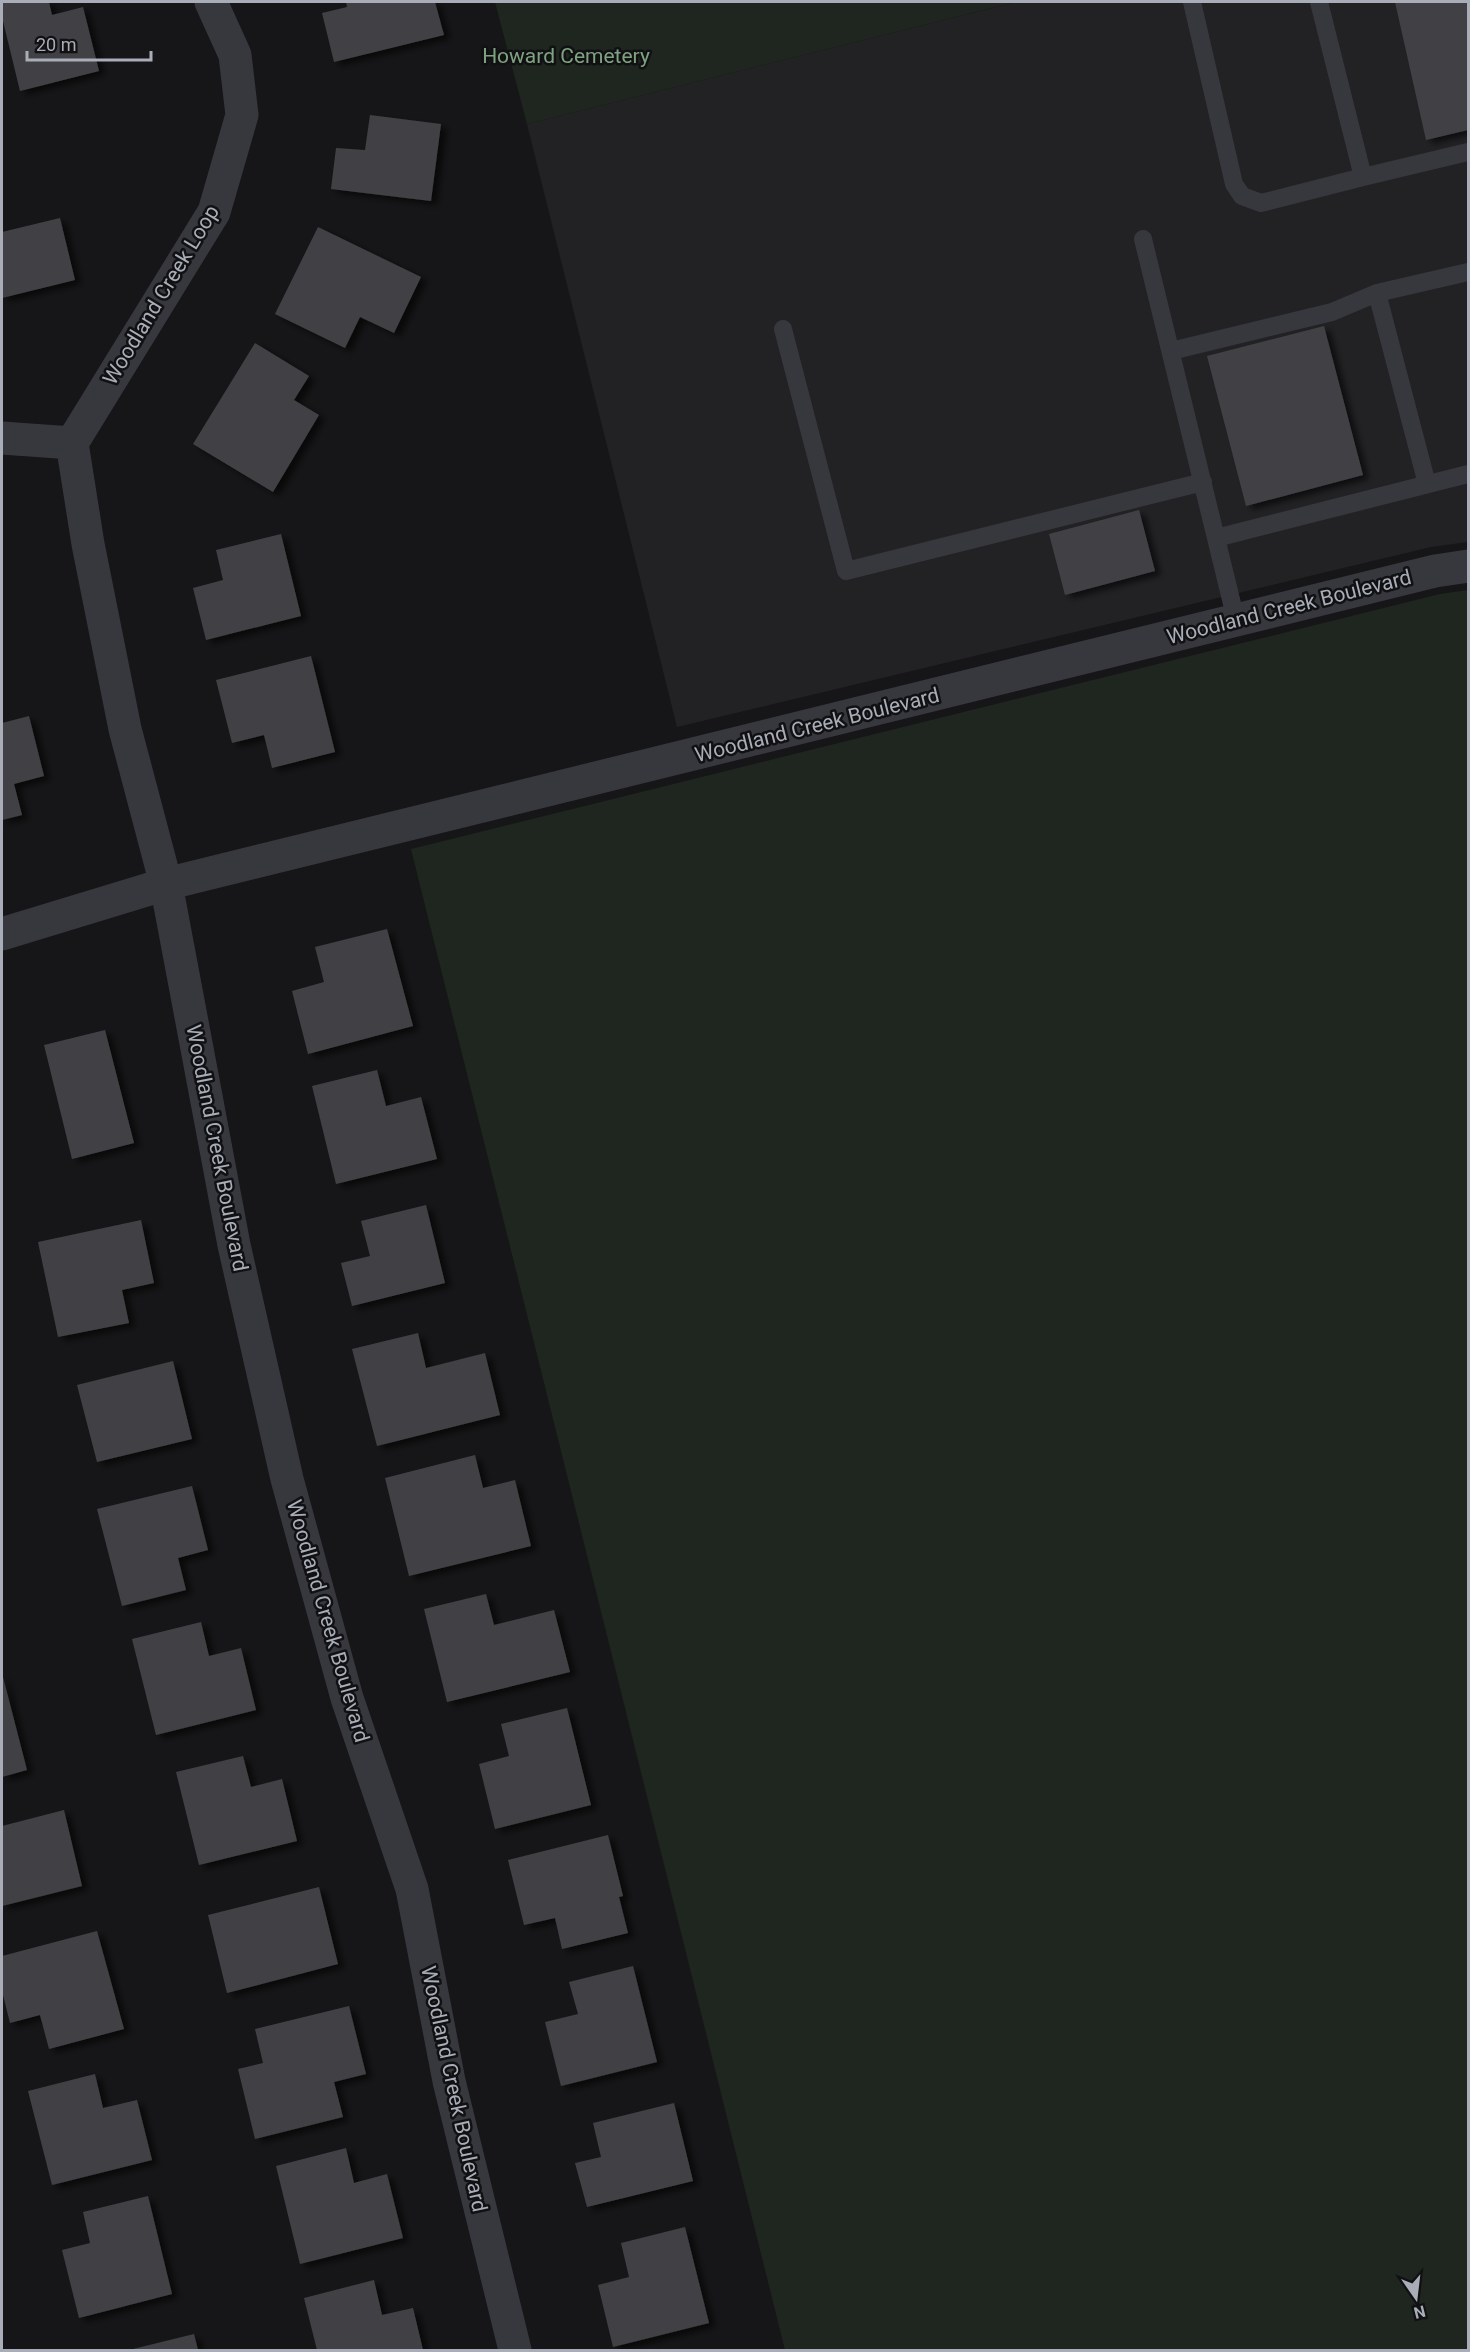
<svg xmlns="http://www.w3.org/2000/svg" width="1470" height="2352" font-family="Roboto,sans-serif">
<style>
.built{fill:#222225}
.green{fill:#1e261f}
.building{fill:#404145;filter:url(#shadow)}
.lines{fill:none;stroke-linecap:round;stroke-linejoin:round}
.lane{stroke:#37383d;stroke-width:18}
.street{stroke:#37383d;stroke-width:33}
.labels{text-anchor:middle;dominant-baseline:central;stroke-width:5;stroke-linejoin:round;paint-order:stroke}
.park-label{font-size:21px;fill:#7fa381;stroke:#111113}
.street-label{font-size:21px;fill:#a8adb8;stroke:#111113}
</style>
<defs>
<filter id="shadow"><feDropShadow dx="6" dy="4" stdDeviation="3" flood-color="#0009"/></filter>
</defs>
<rect width="100%" height="100%" fill="#161618"/>
<path class="built" d="M1016,2h452v540l-37,5 -754,180 -150,-603z"/>
<path class="green" d="M495,2h521l-489,122z
M1468,590v1760h-683l-374,-1501 1029,-255z"/>
<path class="building" d="M2,2h47l3,13 31,-8 16,64 -79,20 -18,-74z
M346,2h89l9,33 -110,27 -12,-49 25,-6z
M1395,2h73v128l-42,10z
M370,115l71,9 -10,77 -100,-12 5,-41 29,2z
M60,218l15,62 -73,18v-66z
M318,227l103,50 -27,56 -34,-16 -15,31 -70,-34z
M1324,326l39,149 -117,31 -39,-150z
M255,343l54,33 -15,24 25,15 -46,77 -80,-48z
M1139,510l16,61 -90,24 -16,-61z
M281,534l20,82 -95,24 -13,-52 30,-8 -7,-30z
M311,656l24,96 -63,16 -8,-33 -32,8 -16,-63z
M29,716l15,60 -30,8 8,31 -20,5v-97z
M387,929l26,97 -105,28 -16,-63 32,-9 -9,-35z
M105,1030l29,113 -62,16 -28,-114z
M377,1070l9,36 35,-9 16,62 -101,25 -24,-98z
M426,1205l19,78 -93,23 -11,-43 29,-7 -9,-35z
M141,1220l13,63 -32,7 7,33 -71,14 -20,-95z
M418,1333l8,35 59,-15 15,62 -123,31 -25,-97z
M173,1361l19,78 -95,23 -20,-77z
M475,1455l8,33 32,-8 16,66 -122,30 -24,-98z
M192,1486l16,64 -30,8 8,32 -64,16 -25,-97z
M486,1594l8,31 60,-15 16,62 -123,30 -23,-93z
M201,1622l8,34 32,-8 15,62 -100,25 -24,-96z
M2,1673l25,97 -25,7z
M567,1708l24,97 -96,24 -16,-65 30,-8 -8,-32z
M243,1756l8,31 31,-8 15,62 -98,24 -23,-93z
M64,1810l18,76 -80,20v-80z
M608,1835l15,61 -4,1 9,36 -66,16 -7,-31 -31,7 -16,-65z
M319,1887l19,77 -111,29 -19,-78z
M97,1931l27,98 -75,20 -9,-34 -30,8 -8,-32v-35z
M633,1966l24,96 -96,24 -16,-64 33,-8 -9,-32z
M349,2006l17,68 -32,8 9,35 -88,22 -17,-70 25,-6 -8,-34z
M95,2074l8,34 34,-8 15,60 -100,25 -24,-94z
M674,2103l19,78 -106,26 -12,-44 26,-6 -8,-34z
M346,2148l8,35 33,-9 16,64 -103,26 -24,-98z
M148,2196l24,98 -93,24 -17,-68 28,-7 -7,-31z
M685,2227l24,96 -96,24 -15,-62 31,-8 -8,-34z
M374,2280l8,35 31,-7 10,42h-106l-13,-52z
M194,2334l4,16h-69z"/>
<g class="lines">
<path class="lane" d="M1192,2l42,182 8,12 19,7 102,-26
M1319,2l44,175 105,-25
M1143,239l93,381
M1377,293l50,191
M783,329l63,242 357,-89
M1171,351l161,-39 45,-19 91,-21
M1216,538l252,-64"/>
<path class="street" d="M211,2l24,53 7,60 -28,97 -142,231 16,101 37,185 41,155 68,361 53,234 60,219 65,191 37,192 66,269
M2,438l70,5
M2,934l164,-50 1269,-313 33,-5"/>
</g>
<g class="labels">
<g class="park-label">
<text x="566" y="56">Howard Cemetery</text>
</g>
<g class="street-label">
<text transform="translate(161 295) rotate(-59)">Woodland Creek Loop</text>
<text transform="translate(1289 607) rotate(-14)">Woodland Creek Boulevard</text>
<text transform="translate(817 725) rotate(-14)">Woodland Creek Boulevard</text>
<text transform="translate(217 1148) rotate(79)">Woodland Creek Boulevard</text>
<text transform="translate(328 1621) rotate(74)">Woodland Creek Boulevard</text>
<text transform="translate(454 2089) rotate(78)">Woodland Creek Boulevard</text>
</g>
</g>
<rect width="1470" height="2352" fill="none" stroke="#a8adb8" stroke-width="6"/>
<g transform="translate(1416 2298) rotate(166)" stroke="#111113" stroke-width="4.5" paint-order="stroke">
<path d="M0-4.5L10 22L0 15L-10 22Z" fill="#a8adb8"/>
<text y="-9" font-size="16" font-weight="bold" text-anchor="middle" fill="#a8adb8">N</text>
</g>
<path d="M27 51v9h124v-9" fill="none" stroke="#a8adb8" stroke-width="3"/>
<text x="36" y="51" font-size="18" fill="#a8adb8" stroke="#111113" stroke-width="4.5" paint-order="stroke">20 m</text>
</svg>
